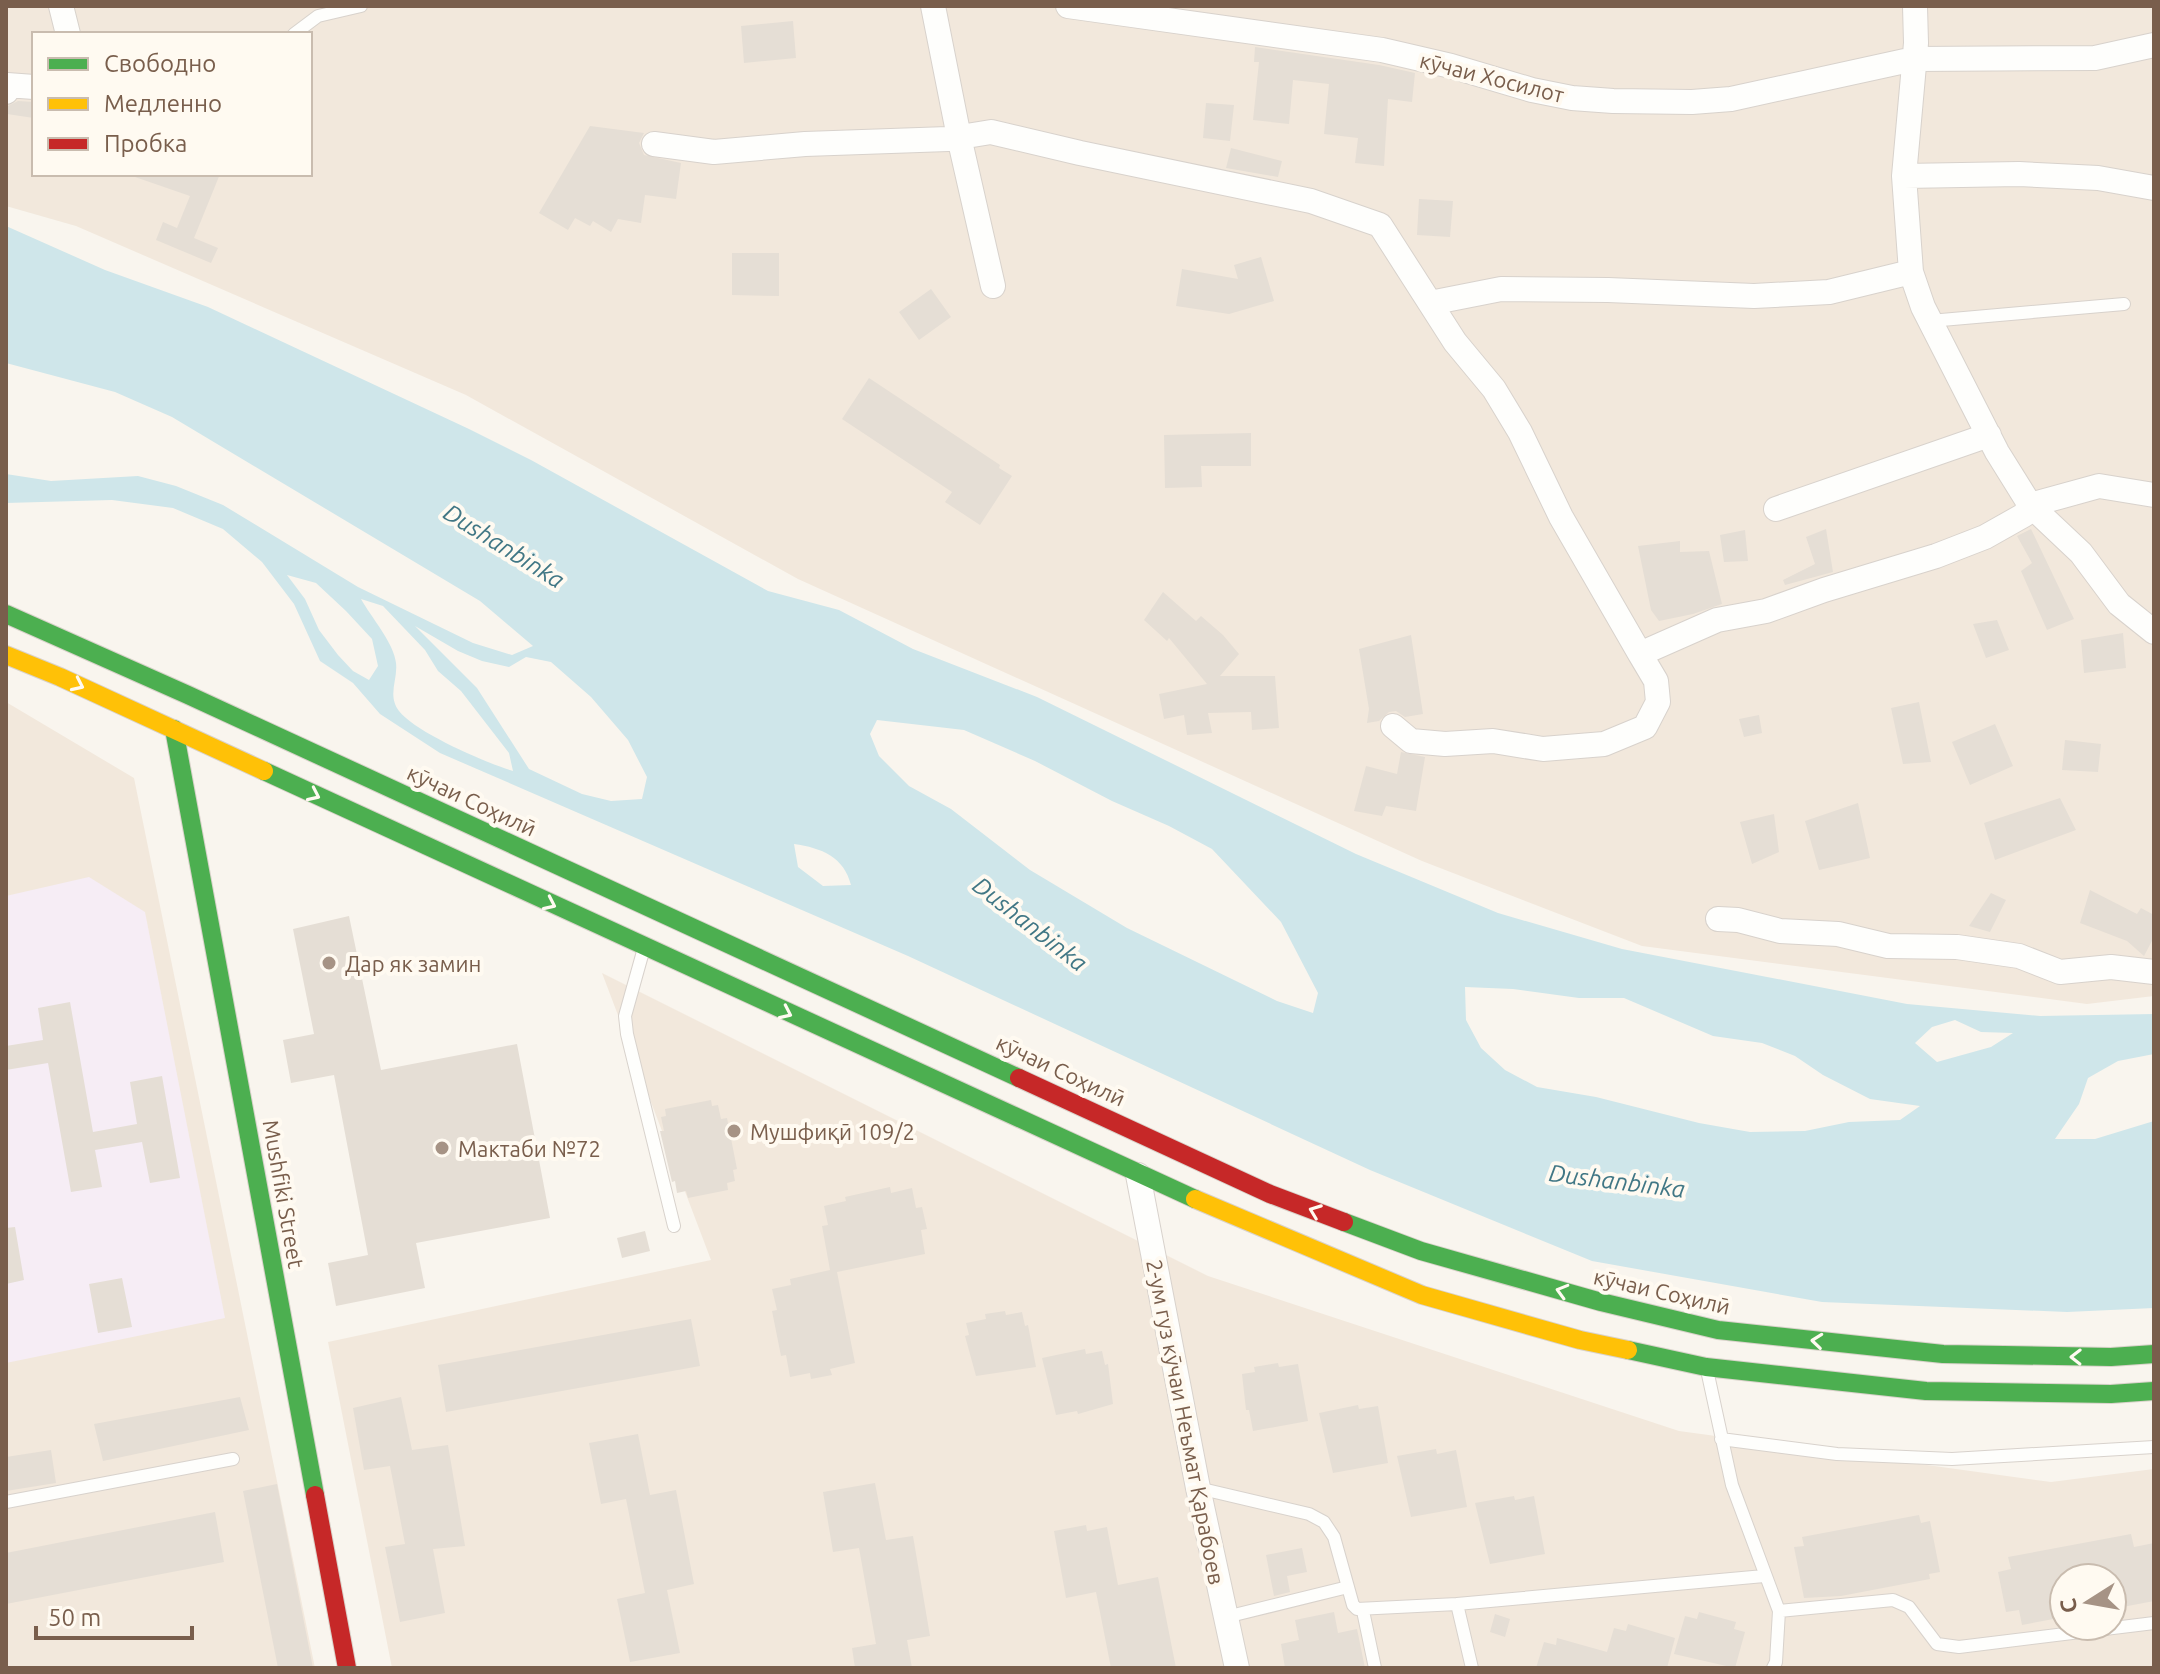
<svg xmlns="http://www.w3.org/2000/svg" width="2160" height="1674" font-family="Ubuntu,sans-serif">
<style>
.residential{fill:#f2e8dc;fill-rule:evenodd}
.education{fill:#f6edf5}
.water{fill:#cfe6ea;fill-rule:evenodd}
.building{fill:#e5ded5}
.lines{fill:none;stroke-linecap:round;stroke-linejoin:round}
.lane-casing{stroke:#d8d2cc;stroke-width:14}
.street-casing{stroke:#d8d2cc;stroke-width:26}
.fast-casing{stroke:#d9d2ca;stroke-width:20}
.slow-casing{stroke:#d9d2ca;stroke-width:20}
.jam-casing{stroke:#d9d2ca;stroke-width:20}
.lane{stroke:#fefefc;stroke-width:12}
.street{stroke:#fefefc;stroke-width:24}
.fast{stroke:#4caf50;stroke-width:18}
.slow{stroke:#ffc107;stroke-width:18}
.jam{stroke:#c62828;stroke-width:18}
.oneway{stroke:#fffaf1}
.poi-dot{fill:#a69385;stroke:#fffaf1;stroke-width:3}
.labels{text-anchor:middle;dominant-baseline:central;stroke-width:8;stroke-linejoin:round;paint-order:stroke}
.street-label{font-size:22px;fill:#795e4c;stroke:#fffaf1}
.poi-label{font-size:22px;fill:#795e4c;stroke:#fffaf1;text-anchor:start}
.water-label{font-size:24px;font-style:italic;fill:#417785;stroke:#fffaf1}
</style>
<rect width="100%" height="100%" fill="#f9f5ee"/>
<path class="residential" d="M6,6h2148v990l-67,8 -445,-58 -220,-85 -624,-282 -332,-184 -390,-169 -70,-20zM34,34h276v140h-276z
M6,702l128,76 181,890h-309z
M602,973l606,303 471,155 372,51 103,-13v199h-1762l-64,-326 383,-82zM2064,1578h48v48h-48z"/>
<path class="education" d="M89,877l56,35 80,406 -219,45v-467z"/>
<path class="water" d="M6,226l99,44 103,37 261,122 62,31 237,131 71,19 74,39 124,48 319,157 142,59 124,36 285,55 133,12 114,-2v40l-36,7 -30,17 -9,26 -24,35h40l59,-18v187l-87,4 -245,-10 -230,-41 -222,-91 -462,-214 -468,-203 -60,-39 -27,-31 -33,-22 -26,-57 -32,-42 -39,-33 -50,-21 -61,-8 -106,3v-29l45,7 87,-5 38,10 47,19 135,82 115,56 39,12 21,-9 -53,-45 -308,-184 -57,-25 -109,-29zM287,575l29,8 30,28 26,28 6,27 -9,14 -16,-9 -15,-16 -19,-25 -14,-31zM361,599l22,7 42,44 13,21 23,20 48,62 4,18c-27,-8 -98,-39 -114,-60 -12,-16 -1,-31 -3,-48 -2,-20 -25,-46 -35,-64zM415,626l43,25 24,10 27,6 17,-10 25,5 40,35 37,43 19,37 -5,22 -31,2 -29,-7 -53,-25 -52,-81zM877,720l87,10 71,31 77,40 57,25 43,23 69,73 37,71 -5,20 -36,-12 -150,-73 -97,-58 -79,-61 -42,-23 -30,-30 -9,-22zM794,844c28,4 50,13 57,41l-28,1 -25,-19zM1465,987l48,2 66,9h45l89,38 49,7 33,13 28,19 47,24 50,7 -20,14 -51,2 -44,9 -55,1 -51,-9 -103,-26 -59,-10 -32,-17 -24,-22 -15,-28zM1955,1020l26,12 32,1 -22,14 -54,15 -22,-19 17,-16z"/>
<path class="building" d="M793,21l3,37 -52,5 -3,-37z
M1255,47l124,18 36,8 -3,29 -24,-3 -4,67 -29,-3 3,-25 -34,-4 5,-50 -36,-4 -4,44 -36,-4 6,-58h-5z
M18,101l16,1v16l-27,-4 1,-8z
M1206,103l28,2 -4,36 -27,-3z
M590,126l54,7 -5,10 5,12 37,8 -5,36 -31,-4 -4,28 -23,-4 -7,13 -18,-11 -3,5 -15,-8 -7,12 -29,-17z
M1231,148l51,13 -4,16 -52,-9z
M135,174h85l-26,64 24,10 -7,15 -55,-23 7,-18 14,6 13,-32 -55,-19z
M1419,199l34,2 -3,36 -33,-2z
M732,253h47v43l-47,-1z
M1261,257l13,44 -45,13 -53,-8 6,-37 56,10 -4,-14z
M931,289l20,28 -32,23 -20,-28z
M869,378l131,87 -1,3 13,8 -32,49 -35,-23 7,-10 -110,-73z
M1251,433v33h-50l1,21 -37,1 -1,-53z
M1826,529l7,43 -48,13 -2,-5 32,-16 -9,-27z
M2031,529l43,90 -27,11 -26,-59 11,-8 -15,-27z
M1745,530l3,31 -24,1 -4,-27z
M1680,541v11l29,-1 13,53 -29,10 -34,7 -8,-11 -13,-64z
M1163,592l33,29 5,-5 22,19 16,19 -19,22h55l4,52 -27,2 -1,-18 -43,1 4,20 -25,2 -3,-20 -20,4 -5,-25 48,-10 -38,-46 -2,3 -23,-21z
M1997,620l12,30 -23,8 -13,-34z
M2123,633l3,35 -42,5 -3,-33z
M1411,635l12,79 -18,3 -9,-6 -7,1 -10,9 -12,2 2,-14 -10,-60z
M1919,702l12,60 -28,2 -12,-56z
M1759,715l3,18 -18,4 -5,-18z
M1995,724l18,42 -43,19 -18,-43z
M2065,740l36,4 -3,28 -36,-2z
M1401,752l24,5 -9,54 -30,-5 -4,10 -28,-5 12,-45 31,8z
M2060,798l16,32 -81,30 -11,-37z
M1858,803l12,55 -51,12 -14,-49z
M1774,814l5,38 -27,12 -12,-42z
M2090,890l47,24 4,-6 13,7v22l-10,19 -17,-15 -47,-18z
M1991,893l15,7 -16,32 -21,-6z
M349,916l32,154 136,-26 33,174 -134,25 9,45 -89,18 -8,-43 40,-8 -34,-180 -43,8 -8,-43 31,-6 -21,-105z
M70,1002l23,130 44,-8 -7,-42 32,-6 18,102 -30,5 -8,-41 -47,8 7,37 -31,5 -23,-129 -42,7v-24l37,-6 -5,-32z
M711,1100l1,6 6,-1 3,14 6,-1 10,51 -4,1 2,11 -8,2 1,7 -40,8 -2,-7 -9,2 -2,-12 -3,1 -12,-51h4l-3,-14 5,-1 -1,-7z
M890,1187l1,6 21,-5 4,20 6,-1 5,22 -6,1 4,24 -88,18 18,91 -25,6 2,6 -21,4 -1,-6 -20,4 -4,-22 -5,1 -9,-45 5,-1 -5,-21 19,-4 -1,-6 40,-9 -8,-44 6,-1 -4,-19 22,-5 -1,-4z
M15,1227l9,53 -18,4v-56z
M645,1231l5,20 -28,7 -5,-20z
M122,1278l10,49 -34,6 -9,-49z
M1005,1311l1,4 16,-3 3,14 3,-1 8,42 -60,9 -11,-40 4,-1 -3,-12 20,-4 -1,-5z
M691,1319l9,47 -254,46 -8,-47z
M1085,1349l1,5 16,-3 3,14 3,-1 5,40 -35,10 -1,-3 -21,4 -14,-57z
M1278,1363l1,4 19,-3 10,57 -55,10 -4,-21h-3l-4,-36 13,-2 -1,-5z
M240,1397l9,33 -146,31 -9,-37z
M401,1397l11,53 36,-5 17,101 -32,3 12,64 -45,9 -15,-75 20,-3 -15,-78 -26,4 -11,-62z
M1358,1405l1,4 19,-3 10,57 -55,10 -14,-60z
M638,1434l12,61 26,-5 18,94 -27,6 13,63 -50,9 -13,-63 28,-6 -19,-94 -25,5 -12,-61z
M1436,1449l1,5 19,-4 11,57 -56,10 -14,-61z
M51,1450l5,33 -50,8v-34z
M875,1483l11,57 27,-4 17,100 -23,4 5,28h-57l-3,-20 24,-4 -17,-96 -26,4 -10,-60z
M277,1484l36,184h-35l-35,-177z
M1514,1496l1,4 19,-4 11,58 -55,10 -15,-61z
M215,1512l9,50 -218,42v-51z
M1919,1515l2,8 9,-2 10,51 -11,2 1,5 -89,17 -37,2 -10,-51 10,-1 -2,-9z
M1086,1525l1,6 20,-4 11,58 40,-8 18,91h-65l-15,-76 -30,6 -12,-67z
M2131,1534l3,13 20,-4v58l-42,8v-31h-48v39l-42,8 -3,-15 -13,2 -8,-40 13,-3 -3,-12z
M1302,1548l5,24 -20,4 3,16 -16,4 -8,-41z
M1334,1612l4,21 19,-4 8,39h-80l-4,-24 18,-4 -4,-20z
M1699,1612l37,10 -2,7 11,3 -10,36 -61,-14 11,-38 12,3z
M1495,1614l15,5 -5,18 -15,-5z
M1628,1624l47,14 -8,30h-131l8,-26 12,3 1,-7 50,14 7,-24 12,3z"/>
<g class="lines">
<g class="lane-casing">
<path id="lane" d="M294,34l24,-18 43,-10
M1930,321l194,-17
M644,948l-19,68 2,18 47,192
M1707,1370l25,115 47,126 114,-11 16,7 28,37 22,3 195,-24
M1721,1439l116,15 115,5 202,-12
M1198,1488l111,26 15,8 10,15 19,68 4,4 100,-5 15,64
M6,1502l227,-43
M1457,1604l307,-28
M1363,1611l12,57
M1226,1617l122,-30
M1773,1668l3,-6 3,-51"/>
</g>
<g class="street-casing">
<path id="street" d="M61,6l7,28
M933,6l26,131 34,149
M1068,6l314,44 69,16 81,24 40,8 41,3 79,1 39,-3 183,-40 181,-1 59,-13
M1915,6l1,37 -12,133 7,96 12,35 74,145 33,53 69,-19 55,9
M6,92l1,-7 27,2
M654,144l60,8 91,-8 143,-5 43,-7 89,21 231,48 69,24 75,117 39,47 26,43 41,85 79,137
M1904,176l115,-2 79,4 56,10
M1430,303l71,-14 107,1 146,6 75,-4 82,-20
M1776,509l213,-74
M1393,726l18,15 34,3 48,-3 50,8 61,-5 41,-17 13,-25 -2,-21 -16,-27 77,-34 49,-9 58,-21 112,-34 49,-19 39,-22 6,-10 51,48 38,51 35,28
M1718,919l20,1 42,11 58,3 50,12 69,1 62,9 41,16 51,-5 43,5
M1138,1175l60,313 39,180"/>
</g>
<g class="fast-casing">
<path id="fast" d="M6,614l182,81 831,383
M174,729l141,766
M264,771l931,428
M1344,1222l77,29 180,51 117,28 225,24 168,3 43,-3
M1628,1350l78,17 220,24 185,3 43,-3"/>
</g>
<g class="slow-casing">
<path id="slow" d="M6,655l54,22 204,94
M1195,1199l227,96 158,45 48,10"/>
</g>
<g class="jam-casing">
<path id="jam" d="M1019,1078l251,116 74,28
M315,1495l32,173"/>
</g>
<use href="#lane" class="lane"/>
<use href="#street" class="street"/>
<use href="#fast" class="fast"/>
<use href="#slow" class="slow"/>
<use href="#jam" class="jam"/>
</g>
<defs><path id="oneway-chevron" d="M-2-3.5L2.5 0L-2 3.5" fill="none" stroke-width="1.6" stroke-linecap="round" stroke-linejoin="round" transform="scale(2)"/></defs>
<g class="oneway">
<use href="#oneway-chevron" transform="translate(78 685) rotate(25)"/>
<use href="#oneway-chevron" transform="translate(314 795) rotate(25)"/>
<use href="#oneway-chevron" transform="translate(550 904) rotate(25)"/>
<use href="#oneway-chevron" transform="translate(786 1013) rotate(25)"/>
<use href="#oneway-chevron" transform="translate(1315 1211) rotate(-159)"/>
<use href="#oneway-chevron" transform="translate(1562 1291) rotate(-164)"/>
<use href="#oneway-chevron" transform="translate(1817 1341) rotate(-174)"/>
<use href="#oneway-chevron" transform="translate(2076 1357) rotate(-179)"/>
</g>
<g class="poi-dot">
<circle cx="329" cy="963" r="8"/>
<circle cx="734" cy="1131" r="8"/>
<circle cx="442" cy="1148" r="8"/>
</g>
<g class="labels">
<g class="street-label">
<text transform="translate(1492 77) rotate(14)">кӯчаи Хосилот</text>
<text transform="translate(472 800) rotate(25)">кӯчаи Соҳилӣ</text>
<text transform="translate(1061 1070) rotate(25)">кӯчаи Соҳилӣ</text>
<text transform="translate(284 1194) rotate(80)">Mushfiki Street</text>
<text transform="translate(1662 1291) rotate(13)">кӯчаи Соҳилӣ</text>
<text transform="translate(1186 1422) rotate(79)">2-ум гуз кӯчаи Неъмат Қарабоев</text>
</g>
<g class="poi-label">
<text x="345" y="963">Дар як замин</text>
<text x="750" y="1131">Мушфиқӣ 109/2</text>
<text x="458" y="1148">Мактаби №72</text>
</g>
<g class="water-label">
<text transform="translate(504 546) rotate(32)">Dushanbinka</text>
<text transform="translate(1030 924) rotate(38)">Dushanbinka</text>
<text transform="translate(1617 1181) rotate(7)">Dushanbinka</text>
</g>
</g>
<rect width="2160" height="1674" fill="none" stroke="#795e4c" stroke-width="16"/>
<rect x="32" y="32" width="280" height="144" fill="#fffaf1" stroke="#c9bcaf" stroke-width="2"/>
<rect x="48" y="58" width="40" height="12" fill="#4caf50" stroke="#c9bcaf" stroke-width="2"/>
<text x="104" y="72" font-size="24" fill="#795e4c">Свободно</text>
<rect x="48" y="98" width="40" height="12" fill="#ffc107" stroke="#c9bcaf" stroke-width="2"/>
<text x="104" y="112" font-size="24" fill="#795e4c">Медленно</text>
<rect x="48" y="138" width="40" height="12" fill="#c62828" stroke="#c9bcaf" stroke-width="2"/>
<text x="104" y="152" font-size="24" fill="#795e4c">Пробка</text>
<g transform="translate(2088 1602) rotate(259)"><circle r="38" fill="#fffaf1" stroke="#c9bcaf" stroke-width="2"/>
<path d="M0-6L14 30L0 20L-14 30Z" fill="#a69385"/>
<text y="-12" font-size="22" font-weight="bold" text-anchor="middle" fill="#795e4c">С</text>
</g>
<path d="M36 1626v12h156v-12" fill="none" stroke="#795e4c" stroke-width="4"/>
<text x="48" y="1626" font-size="24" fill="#795e4c" stroke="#fffaf1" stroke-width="6" paint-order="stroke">50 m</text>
</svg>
